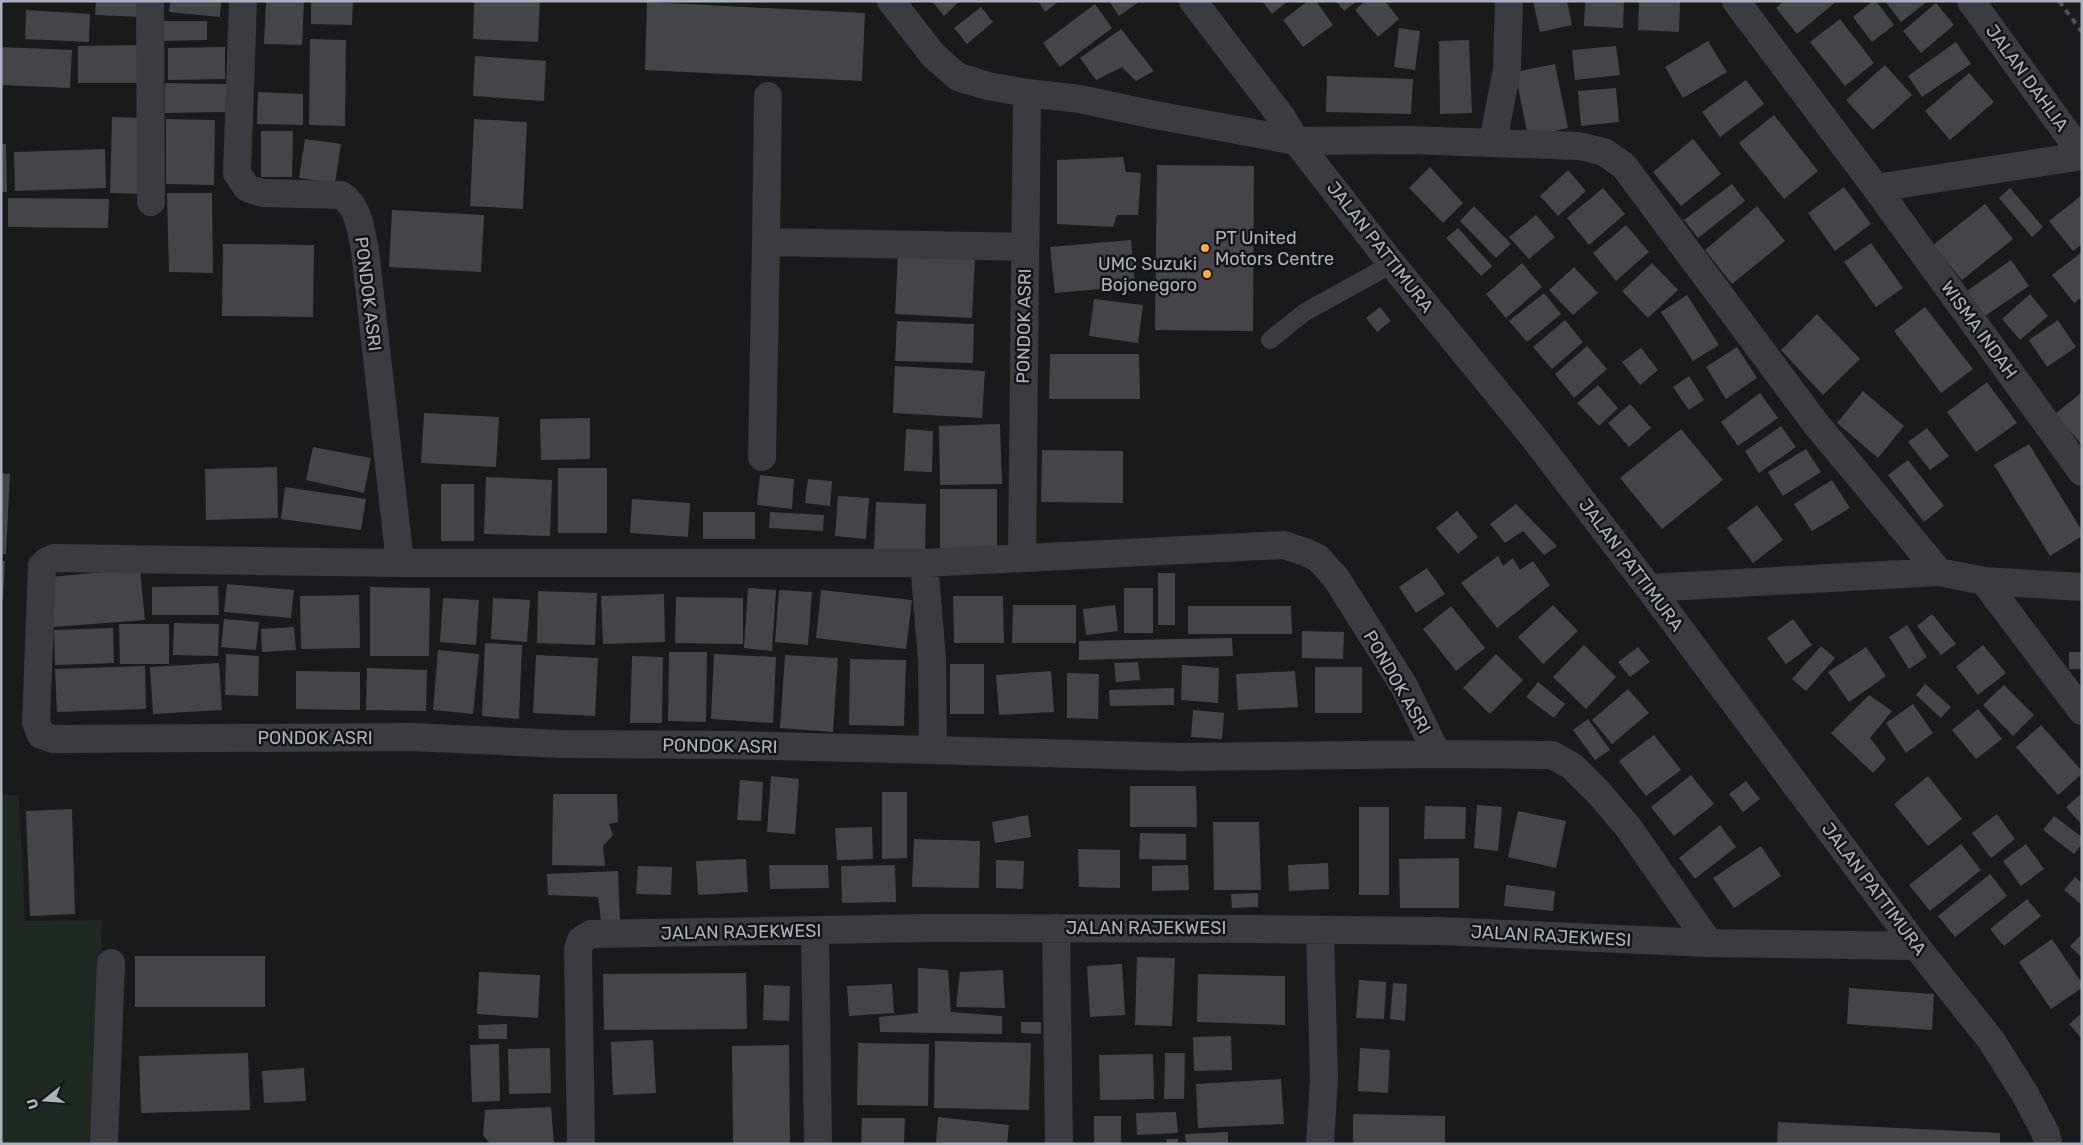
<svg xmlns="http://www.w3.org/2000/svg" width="2083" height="1145" font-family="Rubik,sans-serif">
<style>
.green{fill:#1f2820}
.building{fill:#444549}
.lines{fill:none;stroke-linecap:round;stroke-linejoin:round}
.service{stroke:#3a3c42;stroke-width:18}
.minor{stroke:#3a3c42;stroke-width:28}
.tertiary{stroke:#3a3c42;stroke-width:28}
.rail{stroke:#4d5057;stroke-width:4;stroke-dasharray:6 5;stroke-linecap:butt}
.poi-dot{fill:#ffac2f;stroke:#151517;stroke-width:2}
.labels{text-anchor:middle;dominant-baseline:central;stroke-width:5;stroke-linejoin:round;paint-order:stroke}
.street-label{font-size:18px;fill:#abb2bd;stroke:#151517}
.poi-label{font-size:18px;fill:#abb2bd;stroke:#151517;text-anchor:start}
</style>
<rect width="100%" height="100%" fill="#1a1a1c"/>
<path class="green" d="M1,795h18l6,126 77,-1 -8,224h-93z"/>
<path class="building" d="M96,1h46l-1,16 -46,-2z
M170,1h51l-1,16 -51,-5z
M266,1h38l-2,44 -38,-1z
M311,1h42l-1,24 -41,-1z
M474,1h66l-2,41 -65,-3z
M932,1h28l-16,15z
M1038,1h21l-14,11z
M1109,1h31l-21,15z
M1262,1h26l-16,13z
M1308,1h8l17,24 -30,22 -20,-27z
M1336,1h21l-13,10z
M1365,1h20l14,18 -21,18 -23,-27z
M1533,1h34l5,24 -32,7z
M1585,1h39l-1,27 -39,-2z
M1639,1h41l-1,31 -41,-2z
M1784,1h53l-40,33 -21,-26z
M1873,1h3l18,24 -22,17 -19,-25z
M1885,1h43l-27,21z
M647,2l218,11 -3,68 -217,-11z
M1936,3l18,22 -33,28 -18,-22z
M1095,4l17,24 -52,39 -17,-24z
M981,7l12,15 -26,22 -13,-16z
M26,10l64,4 -1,28 -64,-3z
M1840,19l34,44 -29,23 -35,-44z
M161,21h46v19l-45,1z
M1399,28l21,3 -5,39 -21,-3z
M1121,29l33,42 -18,10 -14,-14 -26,13 -16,-22z
M310,39l36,1 -1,86 -36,-1z
M1469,40l3,73 -32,1 -1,-73z
M1708,41l19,31 -44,26 -18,-31z
M1956,42l15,22 -49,33 -14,-21z
M138,45v38h-60v-37z
M1616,46l4,29 -45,5 -3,-30z
M1,47l71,3 -2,38 -69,-3z
M225,47v32l-57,1v-32z
M475,56l71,5 -2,40 -71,-5z
M1555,64l13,64 -40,9 -13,-65z
M1885,65l27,30 -39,35 -27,-30z
M1969,73l25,29 -44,38 -25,-29z
M1327,76l86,3 -2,35 -85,-2z
M1746,80l18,24 -44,33 -18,-25z
M165,83l62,1v28l-62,1z
M1616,88l3,34 -38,4 -3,-35z
M258,92l45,2v31l-46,-1z
M1774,115l44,56 -34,28 -45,-56z
M112,117l33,1 -1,76 -34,-1z
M166,119l49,1 -1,65 -48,-1z
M474,119l53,3 -4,87 -53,-3z
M261,131h32l-1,46h-31z
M305,139l36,5 -6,39 -36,-5z
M1693,139l28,35 -40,32 -28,-34z
M1,144h5l1,48h-6z
M105,149l1,39 -91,3 -1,-39z
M1123,157l3,15 15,1 -3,42h-21l-4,12 -56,-3v-64z
M1157,165l97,1 -1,165 -98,-1z
M1430,167l33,36 -20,20 -34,-35z
M1568,170l18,21 -28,25 -18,-20z
M1732,184l13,17 -47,37 -14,-18z
M1844,187l27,37 -36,27 -27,-38z
M1603,188l22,26 -36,31 -22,-27z
M2010,188l33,39 -11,10 -33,-39z
M167,193h45l1,80 -44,-1z
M2082,195v49l-9,7 -24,-30z
M8,198l101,1 -1,29 -100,-1z
M1985,204l28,35 -51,41 -29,-35z
M1474,206l37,38 -15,14 -36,-37z
M1757,206l28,35 -53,43 -27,-34z
M392,210l92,5 -3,57 -92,-5z
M1536,215l19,22 -26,22 -20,-22z
M1626,225l23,27 -33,29 -23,-28z
M1458,228l34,38 -11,10 -35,-38z
M1131,240l4,46 -80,7 -5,-46z
M1871,243l32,45 -27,19 -32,-45z
M223,244l91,1 -1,72 -91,-1z
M2082,252v45l-8,6 -22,-28z
M898,254l77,4 -3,60 -77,-4z
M2011,260l18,26 -44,30 -18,-25z
M1522,263l20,24 -36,31 -20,-24z
M1652,263l26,27 -30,28 -26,-27z
M1574,267l24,26 -25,22 -24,-25z
M1544,293l17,21 -34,28 -18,-21z
M2030,294l18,22 -28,24 -18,-21z
M1687,295l32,50 -26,16 -32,-49z
M1094,299l49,6 -5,38 -49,-7z
M1380,307l11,14 -14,11 -11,-14z
M1925,307l48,62 -32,24 -47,-62z
M1817,314l43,45 -37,36 -42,-45z
M1565,320l18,22 -31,27 -19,-22z
M2058,320l18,27 -29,20 -18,-27z
M897,321l77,3 -1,39 -78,-2z
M1587,346l20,23 -33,29 -19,-24z
M1737,347l20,31 -31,21 -20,-32z
M1641,348l17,22 -18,15 -18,-23z
M1050,354h89l1,45h-91z
M895,366l90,5 -3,47 -89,-5z
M1689,376l15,24 -15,10 -16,-23z
M1987,382l30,41 -41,29 -29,-40z
M1598,385l20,23 -19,18 -22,-23z
M1863,391l41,35 -26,32 -41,-35z
M2082,392v53l-27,-31z
M1760,393l18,25 -40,28 -17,-24z
M1630,404l21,24 -22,19 -21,-24z
M424,413l75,4 -3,50 -75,-4z
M590,418v41l-49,1 -1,-41z
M1000,424l2,60 -62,1 -1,-59z
M1781,426l15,21 -37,26 -14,-22z
M1927,428l22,28 -19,14 -22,-28z
M906,429l27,2 -1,41 -28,-1z
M1681,429l42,51 -61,49 -42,-51z
M2029,444l53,87v5l-32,20 -56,-91z
M313,447l58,11 -7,35 -58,-13z
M1806,449l15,23 -38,24 -15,-24z
M1042,450l81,1v52l-82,-1z
M1908,460l36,46 -20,16 -36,-47z
M277,467l1,51 -72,2 -1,-51z
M558,468h49v65h-49z
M1,473l9,1 -4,80h-5z
M760,475l34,4 -2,30 -35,-4z
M486,477l66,3 -2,56 -66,-2z
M808,479l24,2 -2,25 -25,-3z
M1832,480l18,28 -38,23 -18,-27z
M441,484h33v57h-33z
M285,487l81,12 -5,31 -80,-11z
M940,489h57v60h-57z
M838,496l31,2 -3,41 -31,-3z
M632,499l58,4 -2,34 -58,-4z
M876,502l50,2 -1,49 -51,-2z
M1516,504l41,42 -13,9 -21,-24 -18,12 -15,-19z
M1757,505l26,35 -30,23 -26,-35z
M1457,511l21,26 -20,17 -22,-26z
M703,512h52v27h-52z
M770,512l54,3 -1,16 -54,-3z
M1498,556l5,10 10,-8 7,12 13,-9 17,24 -53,43 -36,-45z
M1,561h4l-2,38h-2z
M1427,568l18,26 -29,19 -17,-26z
M140,569l5,51 -92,7 -4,-50z
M1158,573h17v52h-17z
M227,584l67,6 -3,28 -67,-6z
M218,586l1,29h-67v-28z
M370,587l60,1 -1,68h-59z
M748,588l28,2 -4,61 -28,-3z
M1124,588h29v45h-29z
M779,590l33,2 -4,53 -33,-3z
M821,590l91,10 -6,49 -90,-11z
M538,591l59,2 -2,52 -58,-2z
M664,594l1,48 -62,2 -2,-48z
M359,595l1,53 -59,1 -1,-53z
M953,596h50l1,47h-50z
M676,597l67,1v46l-68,-1z
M443,598l36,2 -3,45 -36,-3z
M493,598l37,2 -3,42 -36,-3z
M1013,605h63v38h-64z
M1115,605l3,26 -32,4 -3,-26z
M1553,605l25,26 -35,33 -25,-27z
M1188,606h103l1,28h-104z
M1451,606l34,42 -29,23 -33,-42z
M1932,614l24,30 -15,11 -24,-29z
M224,619l35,3 -3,28 -35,-3z
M1793,619l19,26 -26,19 -19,-26z
M174,623l45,1 -1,32 -45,-1z
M119,624h50v40h-49z
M1907,625l20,32 -18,12 -20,-32z
M294,627l2,23 -34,2 -1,-23z
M113,628l1,35 -59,2 -1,-35z
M1302,631l42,1 -1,27 -41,-1z
M1232,638l1,18 -154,4v-19z
M485,643l37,2 -3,74 -37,-3z
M1584,645l32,32 -30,32 -33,-32z
M1983,645l23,28 -28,22 -22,-28z
M1821,646l14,12 -29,33 -14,-12z
M1638,647l12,15 -20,15 -12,-15z
M1866,647l20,29 -37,26 -21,-30z
M438,650l41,4 -6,60 -40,-4z
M669,652h38l-1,70 -38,-1z
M2069,652h13v17h-13z
M226,654l33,2 -1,40 -33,-1z
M714,654l62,3 -3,66 -62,-4z
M1496,654l27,26 -33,34 -27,-26z
M536,655l62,3 -3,58 -62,-3z
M785,655l53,3 -5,74 -53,-4z
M632,656l31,1 -1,66h-32z
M850,659l56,1 -2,66 -55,-1z
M1138,662l2,18 -24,2 -2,-19z
M219,663l3,47 -69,4 -3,-47z
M950,664h34v50h-34z
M1182,665l37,3 -1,35 -37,-3z
M145,666l1,43 -89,3 -2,-43z
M1315,667h47v46h-47z
M367,668l60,2 -1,41 -60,-1z
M296,671l64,1v38l-64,-1z
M1051,671l3,41 -55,3 -3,-40z
M1295,671l3,36 -60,3 -2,-36z
M1067,673l32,1 -1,45 -31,-1z
M1538,682l27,22 -11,14 -28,-21z
M1925,684l26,23 -10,11 -25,-23z
M2004,685l30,30 -21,21 -30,-31z
M1174,688v17l-64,1 -1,-16z
M1628,689l21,24 -37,31 -20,-24z
M1869,695l23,16 -22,27 16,21 -13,14 -42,-40z
M1913,704l20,29 -27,20 -20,-30z
M1978,709l24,30 -26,20 -24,-29z
M1193,710l31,3 -2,26 -31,-2z
M1588,719l22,31 -15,10 -22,-30z
M2041,725l41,46v3l-24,21 -42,-48z
M1654,735l27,35 -35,26 -27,-35z
M1691,775l23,29 -40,32 -23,-29z
M771,776l28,3 -4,55 -28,-2z
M1928,776l34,43 -34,27 -34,-42z
M740,780l23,2 -2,39 -24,-1z
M1746,781l14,18 -17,13 -14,-18z
M1130,786h66l1,41h-67z
M882,792h25v66l-25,1z
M2082,793v32l-16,-18z
M553,794h64l1,28 -9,2 4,11 -10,11 2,20 -53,-1z
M1477,805l25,2 -4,44 -24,-3z
M1425,806l41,1 -1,32h-41z
M1359,807h30v88h-30z
M72,809l3,105 -45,2 -4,-105z
M1518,811l48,10 -10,47 -48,-11z
M1997,814l18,25 -24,19 -19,-25z
M1028,815l3,22 -36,6 -3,-21z
M2054,816l28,21v7l-8,10 -31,-24z
M1213,822h46l2,68h-47z
M1720,825l16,22 -41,32 -16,-21z
M872,827l1,32 -36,1 -2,-32z
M1140,833l46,1v26l-47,-1z
M914,839l66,2 -1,47 -67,-1z
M1961,844l20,26 -51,41 -21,-26z
M2026,844l18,25 -23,17 -18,-25z
M1761,846l20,30 -47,32 -21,-30z
M1078,849l42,1v38l-41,-1z
M1459,858v50h-59l-1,-49z
M746,859l2,33 -50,3 -2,-34z
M996,860l28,1 -1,28 -27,-1z
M1328,863l1,26 -40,2 -1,-26z
M769,865h59l1,23 -59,1z
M895,865l1,37 -54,1 -1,-37z
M1188,865l1,25 -37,1v-25z
M638,866l34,1 -1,28 -35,-1z
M618,871l2,50 -19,-1 -3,-23 -50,-2 -1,-21z
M1990,874l17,22 -52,41 -17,-21z
M2075,877l7,6v22l-18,-15z
M1506,885l49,6 -2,20 -49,-5z
M1258,893v14l-26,1 -1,-14z
M2027,899l14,17 -37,30 -14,-17z
M2082,934v24l-12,-12z
M2052,939l30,44v5l-31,21 -32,-47z
M135,956h130v51h-130z
M1137,957l38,1 -3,68 -37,-1z
M1122,964l3,51 -35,2 -3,-51z
M918,968l30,2 3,42 51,4v18l-122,-2 -1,-15 39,-4z
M1003,970l2,38 -49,-1 4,-35z
M479,972l61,3 -2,43 -61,-4z
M746,973l1,56 -143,1 -1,-56z
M1198,974l87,2v49l-88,-3z
M1359,980l27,2 -2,37 -28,-1z
M1393,983l14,1 -2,37 -15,-2z
M892,984l2,29 -45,3 -2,-30z
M764,985l26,1 -1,35 -26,-1z
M1849,988l85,6 -2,36 -85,-6z
M2082,1013v26l-13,-15z
M1021,1022h20v12l-20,-1z
M507,1024v15h-28l-1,-14z
M1231,1036l1,34 -38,1 -1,-34z
M653,1040l3,53 -43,2 -2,-53z
M935,1041l96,2 -2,67 -95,-2z
M858,1043l71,1 -1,62 -71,-1z
M499,1044l1,57 -28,1 -2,-57z
M789,1045l1,99h-57l-1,-98z
M550,1048l1,45 -42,1 -1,-45z
M1360,1048l30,2 -2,43 -30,-2z
M248,1053l2,57 -109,3 -2,-57z
M1165,1053h20l-1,46h-20z
M1153,1054l1,45 -54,1 -1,-45z
M304,1068l2,33 -42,2 -2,-32z
M1281,1079l3,45 -86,4 -2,-44z
M551,1107l3,36 -64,1 -7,-9 2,-25z
M1176,1112l2,21 -41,2 -1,-22z
M1353,1114l92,2v28h-92z
M1094,1116h27v28h-27z
M938,1117l71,8 -2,19h-71z
M862,1118h43l-1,26h-43z
M1778,1122l222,11v11h-223z
M1228,1132v12h-42l-1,-10z
M1166,1139h12v5h-11z"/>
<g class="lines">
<path class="service" d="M1270,340l35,-28 87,-48"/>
<path class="minor" d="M150,1l1,201
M243,1l-6,172 10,15 16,5 78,2c18,11 20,36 24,55l35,313 -346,-5 -7,3 -5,5 -6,156 5,13 12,4 358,-2 152,7 167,1 203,5 -1,-91 -8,-96 360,-18 21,7 13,6 18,20 68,108 33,68 115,1 20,11 27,27 29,34 81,116
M891,1l42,54 25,22 30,9 39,7 53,6 70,15 146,27 113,-1 170,6 25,6 20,14 192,258 123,148 45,9 98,6
M1736,1l140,187 206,284
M1971,1l111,153
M1493,142l14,-73 2,-68
M1876,188l206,-32
M766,242l2,-146
M762,457l4,-215 259,5
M1022,558l5,-465
M400,563h524
M1984,581l98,130
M1649,588l290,-16
M933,750l246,7 258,-3
M1056,928l3,216
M815,931l3,213
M1320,931l4,147 -4,66
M104,1144l7,-181
M581,1144l-3,-195 3,-9 10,-6 342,-6 317,1 191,2 268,12 207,3"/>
<path class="tertiary" d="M1193,1l90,118 13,22 96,123 143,175 114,149 267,358 75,94 34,54 21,40 2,10"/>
<path class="rail" d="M2059,1l23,31"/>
</g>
<g class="poi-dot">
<circle cx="1205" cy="248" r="5"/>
<circle cx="1207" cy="274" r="5"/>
</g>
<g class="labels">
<g class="street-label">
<text transform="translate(2027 78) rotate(54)">JALAN DAHLIA</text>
<text transform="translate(1380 247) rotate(52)">JALAN PATTIMURA</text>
<text transform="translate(368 294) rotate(83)">PONDOK ASRI</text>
<text transform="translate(1024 326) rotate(-89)">PONDOK ASRI</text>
<text transform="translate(1979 330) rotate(54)">WISMA INDAH</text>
<text transform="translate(1631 565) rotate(53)">JALAN PATTIMURA</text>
<text transform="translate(1397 682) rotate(60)">PONDOK ASRI</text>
<text x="315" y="738">PONDOK ASRI</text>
<text transform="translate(720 746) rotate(1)">PONDOK ASRI</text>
<text transform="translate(1874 889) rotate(53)">JALAN PATTIMURA</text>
<text x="1146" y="928">JALAN RAJEKWESI</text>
<text transform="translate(741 932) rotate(-1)">JALAN RAJEKWESI</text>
<text transform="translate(1551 936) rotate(3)">JALAN RAJEKWESI</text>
</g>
<g class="poi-label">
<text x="1215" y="238">PT United<tspan x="1215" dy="21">Motors Centre</tspan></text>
<text x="1197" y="264" text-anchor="end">UMC Suzuki<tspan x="1197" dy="21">Bojonegoro</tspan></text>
</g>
</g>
<rect width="2083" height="1145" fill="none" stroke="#abb2bd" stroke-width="5"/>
<g transform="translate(45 1100) rotate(253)" stroke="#151517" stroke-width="4" paint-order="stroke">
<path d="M0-4L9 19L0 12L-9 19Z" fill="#abb2bd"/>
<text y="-8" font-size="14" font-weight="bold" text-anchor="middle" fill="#abb2bd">U</text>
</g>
</svg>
